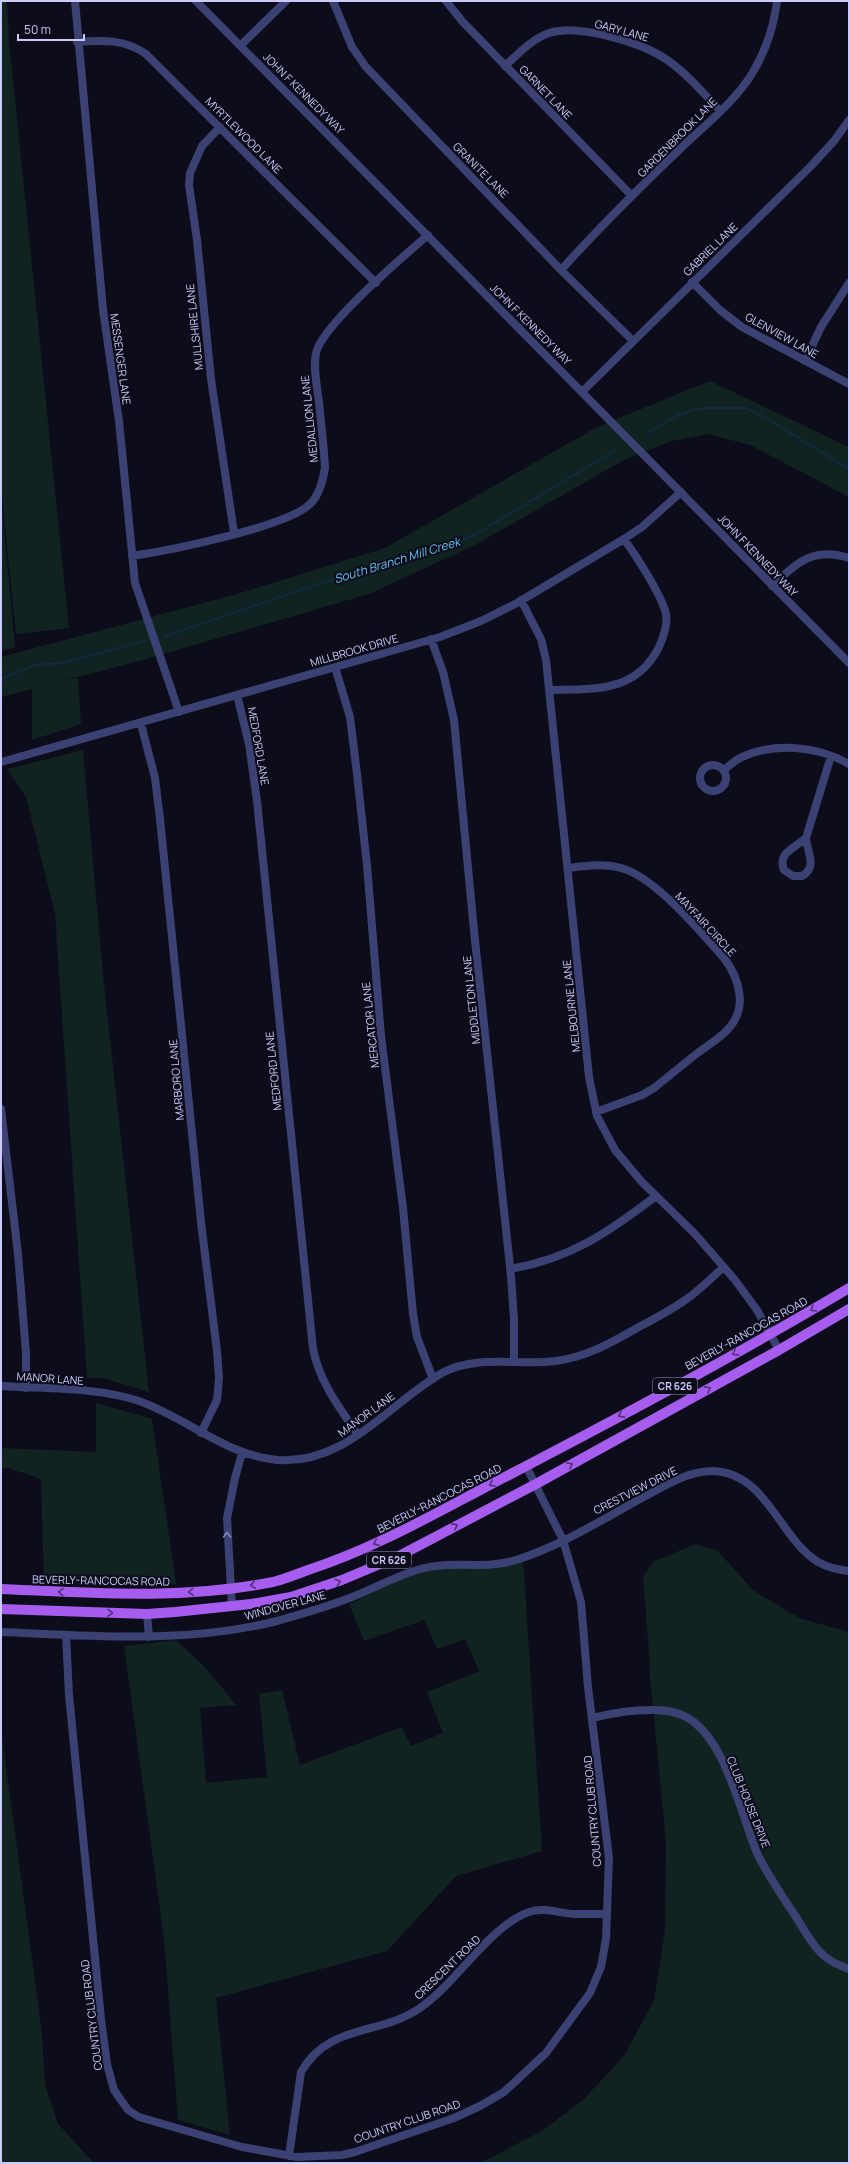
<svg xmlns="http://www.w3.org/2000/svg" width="850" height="2164" font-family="Manrope,sans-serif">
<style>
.green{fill:#102320}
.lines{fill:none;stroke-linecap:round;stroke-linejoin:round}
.stream{stroke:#11293d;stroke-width:2.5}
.minor{stroke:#3c4174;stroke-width:8}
.tertiary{stroke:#3c4174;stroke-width:8}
.primary{stroke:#a65cee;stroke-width:10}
.oneway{stroke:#523079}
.oneway2{stroke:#8386b7}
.labels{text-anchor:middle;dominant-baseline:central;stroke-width:4;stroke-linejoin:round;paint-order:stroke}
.shield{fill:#0d0c1a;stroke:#9192b7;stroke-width:1}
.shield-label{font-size:10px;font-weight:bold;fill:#cacbfa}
.street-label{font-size:11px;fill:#cacbfa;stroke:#0d0c1a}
.water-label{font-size:12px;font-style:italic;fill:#63c0ef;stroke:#0d0c1a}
</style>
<rect width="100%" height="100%" fill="#0d0c1a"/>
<path class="green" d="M1,1h6l2,39 60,588 -53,6 -15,-146z
M710,381l139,66v50l-99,-52 -42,-11 -36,7 -48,19 -149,85 -106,49 -226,66 -84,22 19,-4 3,46 -49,16v-51l-31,8v-40l236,-63 148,-46 212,-121z
M1,496l14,151 -14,4z
M83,750l20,225 46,417 -46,-14h-16l-32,-464 -29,-117 -19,-28z
M96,1403l56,16 24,165 -132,-1 -3,-104 -33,-11h-7v-20l95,4z
M695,1544l22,6 36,40 46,28 50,14v531h-369l62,-32 41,-31 41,-44 30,-56 11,-69 1,-89 -17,-177 1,1 -7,-89 10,-15z
M523,1558l19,293 -86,25 -69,75 -171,47 14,137 -52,-15 -14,-181 -40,-293 52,-6 30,28 30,37 -36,3 6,75 61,-6 -8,-83 23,-4 18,75 102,-38 9,19 32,-13 -16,-41 52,-21 -14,-32 -28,10 -13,-29 -60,21 -15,-37 79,-37z
M1,1729l41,304 3,52 13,39 36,39h-93z"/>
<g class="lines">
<path class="stream" d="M647,433l31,-18 15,-5 15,-2h38l22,11 81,50
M166,636l146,-50 142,-42 29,-14 131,-79
M1,679l34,-14 27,-2 83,-22"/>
<path class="minor" d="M75,1l28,309 16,111 16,162 44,129
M333,1l19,46 14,20 195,203 72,71
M446,1l16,20 170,175
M77,42c25,-2 48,-3 69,12l230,229
M241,45l45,-44
M505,66c13,-12 27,-27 44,-33 17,-5 34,-2 51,1 63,14 78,31 120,77
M220,127l-18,19 -12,27 -1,12 8,55 14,139 23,154
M561,270c38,-42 78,-82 119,-121 25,-24 55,-47 73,-77 13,-22 21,-46 24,-71
M692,282l28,28 22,17 107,57
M805,361l16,-34 28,-44
M583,391l228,-225 23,-25 15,-21
M132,556c34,-5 161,-30 180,-54 8,-9 11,-22 13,-34 -1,-22 -4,-44 -6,-66 -2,-16 -6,-33 -3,-49 6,-28 88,-97 112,-118
M772,586c25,-23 41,-40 77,-28
M521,600l20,39 5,21 43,417 8,39 18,34 26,31 54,53 40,46 22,30 22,40
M431,639l12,33 11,48 20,211 37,345 3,43v43
M335,667l15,50 7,57 10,91 14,171 22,172 10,106 4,23 16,42
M550,690c44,-1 86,3 109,-43 4,-9 9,-22 7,-33 -5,-20 -29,-57 -42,-75
M237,695l12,49 8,57 56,548c7,34 26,58 45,86
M141,724l14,54 5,41 41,403 16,129 2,27 -2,22 -16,33
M1,762l380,-108 59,-17 41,-16 36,-18 107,-64 18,-12 39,-35
M700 778a13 13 0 1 1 26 0a13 13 0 1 1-26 0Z
M724,770c5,-4 11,-10 18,-13 33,-15 76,-11 107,7
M806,838c1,14 12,29 -4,38h-9l-9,-6c-7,-17 11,-22 22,-32z
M806,838l25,-82
M569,868c16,-2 35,-5 52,0 34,9 79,63 103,90 15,20 24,49 5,70 -9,11 -23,18 -34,27 -14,11 -27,22 -41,33l-12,7 -46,17
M1,1109l17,145 8,99v35
M510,1269c60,-10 99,-37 146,-73
M1,1386c44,3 96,1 138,15 48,17 86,54 138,59 69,5 111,-56 165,-87 34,-19 78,-7 114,-12 30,-4 55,-18 81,-33 17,-9 35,-18 51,-30 13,-9 24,-21 36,-31
M232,1606l-5,-88 8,-40 7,-25
M147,1614l2,23
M1,1632c93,4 185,12 276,-11 25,-7 50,-14 75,-24 23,-9 44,-21 68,-28 32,-9 64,1 96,-9 44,-14 84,-39 124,-61 23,-12 46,-28 73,-28 54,2 66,67 105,91 9,5 21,8 31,9
M66,1635l3,60 32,324 6,45 7,26 14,20 11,7 103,30 55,10 45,-2 13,-3 99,-34 26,-12 24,-14 42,-39 44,-60 11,-26 5,-28 3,-81 -21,-171 -7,-85 -18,-62 -37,-74
M592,1718c24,-6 68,-13 90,-3 43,18 58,98 75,138 11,23 27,46 41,67 7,12 14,25 25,35 7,6 17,11 26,14
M289,2156l12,-84c28,-49 79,-36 119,-64 37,-25 69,-82 109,-96 15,-5 30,1 45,2 11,0 22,0 33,0"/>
<path class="tertiary" d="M196,1l653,662"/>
<path class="primary" d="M1,1589c91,4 182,11 272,-7 12,-3 24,-8 35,-12 62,-20 119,-52 176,-82 123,-64 246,-129 365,-200
M1,1609l146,5 28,-2 76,-8 40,-7 51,-17 57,-24 137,-72 243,-134 70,-41"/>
</g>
<defs><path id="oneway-chevron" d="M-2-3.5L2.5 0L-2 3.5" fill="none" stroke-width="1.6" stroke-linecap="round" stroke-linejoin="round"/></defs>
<g class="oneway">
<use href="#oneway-chevron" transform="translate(813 1309) rotate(150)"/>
<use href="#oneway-chevron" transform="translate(735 1353) rotate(152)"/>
<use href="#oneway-chevron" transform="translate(708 1389) rotate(-29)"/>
<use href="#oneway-chevron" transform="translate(621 1415) rotate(152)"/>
<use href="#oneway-chevron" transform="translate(570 1465) rotate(-29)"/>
<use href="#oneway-chevron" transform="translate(492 1484) rotate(153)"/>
<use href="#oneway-chevron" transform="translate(455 1526) rotate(-28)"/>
<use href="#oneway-chevron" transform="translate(376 1543) rotate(156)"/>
<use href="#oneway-chevron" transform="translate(338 1582) rotate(-19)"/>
<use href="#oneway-chevron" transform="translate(253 1585) rotate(172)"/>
<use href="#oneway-chevron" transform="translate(61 1592) rotate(-178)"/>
<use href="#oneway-chevron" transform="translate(191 1592) rotate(175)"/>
<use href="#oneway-chevron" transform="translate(110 1613) rotate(2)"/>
</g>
<use class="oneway2" href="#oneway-chevron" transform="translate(227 1535) rotate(-90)"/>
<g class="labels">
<g class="shield">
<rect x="653" y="1378" width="44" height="16" rx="3"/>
<rect x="367" y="1552" width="44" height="16" rx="3"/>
</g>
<g class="shield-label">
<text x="675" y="1386">CR 626</text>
<text x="389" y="1560">CR 626</text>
</g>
<g class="street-label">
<text transform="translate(622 30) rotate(15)">GARY LANE</text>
<text transform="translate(546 92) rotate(46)">GARNET LANE</text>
<text transform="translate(304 93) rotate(45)">JOHN F KENNEDY WAY</text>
<text transform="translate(244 135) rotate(45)">MYRTLEWOOD LANE</text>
<text transform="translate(677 137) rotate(-45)">GARDENBROOK LANE</text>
<text transform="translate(481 170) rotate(45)">GRANITE LANE</text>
<text transform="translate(710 249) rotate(-44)">GABRIEL LANE</text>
<text transform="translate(531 324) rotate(45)">JOHN F KENNEDY WAY</text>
<text transform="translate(194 327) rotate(-96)">MULLSHIRE LANE</text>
<text transform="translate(782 335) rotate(29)">GLENVIEW LANE</text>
<text transform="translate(121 359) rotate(82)">MESSENGER LANE</text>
<text transform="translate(309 419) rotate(-96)">MEDALLION LANE</text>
<text transform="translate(758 555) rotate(46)">JOHN F KENNEDY WAY</text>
<text transform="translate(354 650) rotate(-16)">MILLBROOK DRIVE</text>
<text transform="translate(259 746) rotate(80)">MEDFORD LANE</text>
<text transform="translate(706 924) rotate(47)">MAYFAIR CIRCLE</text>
<text transform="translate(471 1000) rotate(-96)">MIDDLETON LANE</text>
<text transform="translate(571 1006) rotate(-96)">MELBOURNE LANE</text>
<text transform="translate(370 1025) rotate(-96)">MERCATOR LANE</text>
<text transform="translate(273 1071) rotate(-96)">MEDFORD LANE</text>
<text transform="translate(176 1080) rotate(-95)">MARBORO LANE</text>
<text transform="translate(746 1333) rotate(-29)">BEVERLY-RANCOCAS ROAD</text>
<text transform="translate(50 1378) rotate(4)">MANOR LANE</text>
<text transform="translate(366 1414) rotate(-36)">MANOR LANE</text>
<text transform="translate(635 1490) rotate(-27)">CRESTVIEW DRIVE</text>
<text transform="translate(439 1498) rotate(-27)">BEVERLY-RANCOCAS ROAD</text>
<text transform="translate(101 1580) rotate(1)">BEVERLY-RANCOCAS ROAD</text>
<text transform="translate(285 1605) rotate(-15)">WINDOVER LANE</text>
<text transform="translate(749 1802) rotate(68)">CLUB HOUSE DRIVE</text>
<text transform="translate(592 1811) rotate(-95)">COUNTRY CLUB ROAD</text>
<text transform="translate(447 1967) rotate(-44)">CRESCENT ROAD</text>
<text transform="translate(91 2015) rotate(-97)">COUNTRY CLUB ROAD</text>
<text transform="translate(407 2121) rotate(-19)">COUNTRY CLUB ROAD</text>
</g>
<g class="water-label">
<text transform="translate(397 560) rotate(-17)">South Branch Mill Creek</text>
</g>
</g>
<rect width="850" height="2164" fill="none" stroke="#cacbfa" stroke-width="4"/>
<path d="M18 34v6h66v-6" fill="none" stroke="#cacbfa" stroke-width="2"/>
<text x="24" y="34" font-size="12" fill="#cacbfa" stroke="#0d0c1a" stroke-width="3" paint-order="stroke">50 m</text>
</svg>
